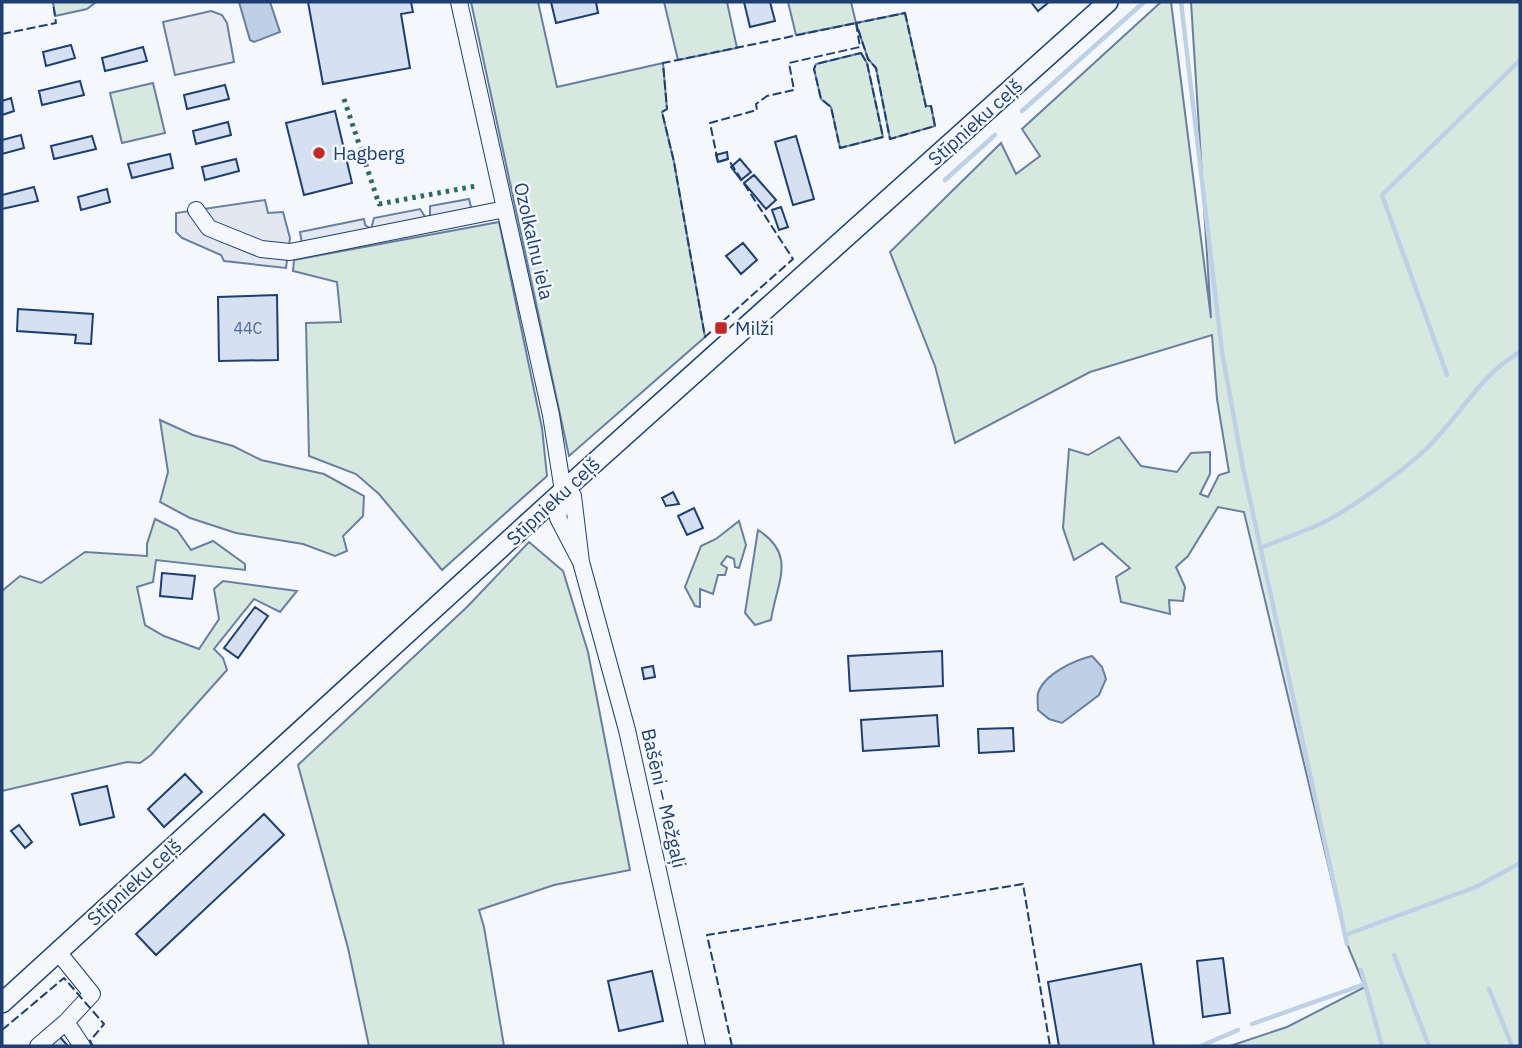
<svg xmlns="http://www.w3.org/2000/svg" width="1522" height="1048" font-family="'IBM Plex Sans',sans-serif">
<style>
.green{fill:#d7e8df;stroke:#687fa3;stroke-width:2}
.parking{fill:#e3e8f0;stroke:#687fa3;stroke-width:2}
.water{fill:#bed0e5;stroke:#687fa3;stroke-width:2}
.lines{fill:none;stroke-linecap:round;stroke-linejoin:round}
.stream{stroke:#bed0e5;stroke-width:4.5}
.building{fill:#d5e0f0;stroke:#1d3f73;stroke-width:2}
.minor-casing{stroke:#1d3f73;stroke-width:18}
.major-casing{stroke:#1d3f73;stroke-width:22}
.minor{stroke:#f4f7fb;stroke-width:16}
.major{stroke:#f4f7fb;stroke-width:19}
.hedge{stroke:#2c6c60;stroke-width:5;stroke-dasharray:3.5 5;stroke-linecap:butt}
.fence{stroke:#1d3f73;stroke-width:2;stroke-dasharray:9 3.5;stroke-linecap:butt}
.poi-dot{fill:#c62828;stroke:#f4f7fb;stroke-width:2.5}
.labels{text-anchor:middle;dominant-baseline:central;stroke-width:5;stroke-linejoin:round;paint-order:stroke}
.number-label{font-size:16px;fill:#4b6792}
.street-label{font-size:19px;fill:#1d3f73;stroke:#f4f7fb}
.poi-label{font-size:19px;fill:#1d3f73;stroke:#f4f7fb;text-anchor:start}
</style>
<rect width="100%" height="100%" fill="#f4f7fb"/>
<path class="green" d="M53,2h43l-9,7 -32,7z
M471,2h67l19,85 106,-24 4,46 -5,3 12,50 31,175 -136,119z
M664,2h63l10,46 -59,12z
M788,2h63l5,21 49,-10 21,93h5l4,20 -45,13 -14,-71 -8,-9 -12,-36 -60,12z
M1161,2h10l40,316 -20,-316h329v1044h-290l57,-19 78,-40 -18,-43 -103,-432 -26,-5 -30,49 -12,11 9,20 -2,14 -14,-1 1,14 -49,-12 -5,-25 14,-9 -28,-25 -28,17 -11,-32 6,-79 19,6 31,-18 22,29 36,6 14,-19 19,-1v22l-10,20 8,3 11,-22 10,-3 -12,-73 -5,-64 -122,37 -135,71 -20,-77 -45,-114 111,-109 15,31 24,-18 -18,-27z
M861,53l6,10 16,74 -43,11 -9,-41 -10,-8 -7,-30 2,-5z
M153,83l12,50 -43,10 -12,-50z
M499,222l43,206 5,48 -105,94 -63,-76 -23,-20 -47,-18 -3,-133 35,-1 -4,-40 -44,-11 1,-11z
M160,420l33,15 40,11 28,14 63,14 40,22 -1,20 -20,20 4,15 -12,5 -32,-12 -67,-11 -46,-15 -30,-16 8,-30z
M155,519l22,11 14,20 22,-9 32,23v6l-89,-10 -3,22 -16,5 8,38 19,11 35,13 20,-30 -5,-30 9,-8 74,10 -17,21 -26,-13 -40,50 9,9 4,12 -76,85 -11,8 -13,-1 -125,29v-200l18,-15 21,7 44,-31 62,4v-12z
M739,521l7,24 -7,23 -4,-1 -1,-8 -7,-3 -6,8 6,4 -2,7h-7l-5,19 -13,-5v18l-5,-1 -10,-19 16,-41 15,-7z
M758,530c40,25 18,54 13,90l-16,5 -10,-12z
M529,542l34,29 25,81 42,218 -76,15 -75,25 5,17 20,119h-135l-21,-98 -50,-183 169,-158z"/>
<path class="parking" d="M211,11l11,4 5,8 7,39 -59,13 -12,-53z
M469,199l4,16 -170,34 -3,-17 64,-13 1,6 6,4 3,-11 46,-9 6,9 4,-3v-9z
M265,200l3,13 15,-1 7,26 -4,30 -62,-7 -3,-6 -39,-17 -6,-6v-19z"/>
<path class="water" d="M239,2h31l10,30 -26,10 -4,-2z
M1092,656l10,11 4,12 -7,16 -37,28 -13,-4 -11,-9c0,-4 -1,-12 0,-17 6,-19 37,-33 54,-37z"/>
<g class="lines">
<path class="stream" d="M1181,2l41,350 21,116 104,476
M1022,111l122,-109
M945,180l50,-45
M1447,375l-65,-180 138,-135
M1260,548c20,-8 41,-15 60,-24 30,-14 87,-56 110,-79 31,-31 51,-71 90,-93
M1345,935l131,-48 44,-24
M1394,955l35,91
M1361,970l21,76
M1489,989l23,57
M1252,1024l113,-40
M1201,1046l37,-16"/>
</g>
<path class="building" d="M308,2h103l2,10 -12,2 9,54 -87,16z
M551,2h45l2,11 -42,10z
M744,2h26l5,19 -25,6z
M1031,2h18l-11,9z
M71,45l4,13 -29,8 -3,-14z
M143,47l4,14 -42,10 -3,-13z
M80,81l4,14 -42,10 -3,-14z
M225,85l4,14 -42,10 -3,-14z
M11,98l3,13 -12,4v-14z
M335,111l17,72 -48,12 -18,-72z
M228,122l3,13 -35,9 -3,-13z
M21,135l3,13 -22,6v-14z
M92,136l4,13 -42,10 -3,-13z
M796,136l18,63 -21,6 -18,-63z
M727,152l1,7 -10,3 -2,-7z
M170,154l3,14 -41,10 -4,-14z
M236,159l3,12 -34,9 -3,-13z
M740,159l11,13 -10,8 -10,-13z
M754,175l22,25 -10,9 -22,-26z
M34,187l4,14 -36,8v-14z
M107,189l3,13 -29,8 -3,-13z
M781,207l7,20 -9,3 -7,-20z
M743,243l14,17 -16,14 -15,-18z
M277,295l1,65 -59,1 -1,-64z
M18,309l75,5 -2,30 -16,-1 1,-8 -59,-4z
M673,492l6,12 -13,2 -4,-8z
M694,508l9,20 -16,7 -9,-19z
M162,573l33,3 -3,23 -32,-3z
M255,607l13,9 -30,42 -14,-10z
M942,651l1,35 -93,5 -2,-35z
M653,666l2,11 -11,2 -2,-11z
M937,715l2,31 -76,5 -2,-31z
M1013,728l1,23 -35,2 -1,-24z
M185,774l17,18 -38,35 -16,-18z
M107,786l7,31 -34,8 -8,-31z
M264,814l20,21 -128,120 -20,-21z
M19,825l13,17 -7,6 -14,-17z
M1223,958l7,55 -27,4 -6,-56z
M1141,964l13,82h-95l-11,-64z
M652,971l11,50 -44,10 -11,-50z
M59,1036l9,10h-20z"/>
<g class="lines">
<g class="minor-casing">
<path id="minor" d="M459,2l92,413 12,76 -5,27 23,44
M196,210l13,18 52,21 29,3 215,-43
M563,491l10,5 8,66 46,168 70,316
M58,952l34,42 -26,28
M38,1046l28,-24 16,24"/>
</g>
<g class="major-casing">
<path id="major" d="M2,1003l561,-512 545,-489"/>
</g>
<use href="#minor" class="minor"/>
<use href="#major" class="major"/>
<path class="hedge" d="M344,99l35,105 97,-18"/>
<path class="fence" d="M905,13l21,94 5,-1 4,20 -45,13 -14,-71 -8,-9 -12,-36z
M856,23l4,24 -71,16 5,27 -27,6 -11,8 1,6 -47,13 8,39 10,-3 65,100 -88,78 -31,-175 -12,-50 5,-3 -4,-46z
M2,34l54,-11 -3,-21
M861,53l6,10 16,74 -43,11 -9,-41 -10,-8 -7,-30 2,-5z
M2,1030l62,-52 40,46 -14,17 3,5
M732,1046l-25,-111 316,-51 27,162"/>
</g>
<g class="poi-dot">
<circle cx="319" cy="153" r="7"/>
<rect x="714" y="321" width="14" height="14" rx="3.5"/>
</g>
<g class="labels">
<g class="number-label">
<text x="248" y="328">44C</text>
</g>
<g class="street-label">
<text transform="translate(975 122) rotate(-42)">Stīpnieku ceļš</text>
<text transform="translate(534 241) rotate(77)">Ozolkalnu iela</text>
<text transform="translate(553 501) rotate(-43)">Stīpnieku ceļš</text>
<text transform="translate(664 798) rotate(77)">Bašēni – Mežgaļi</text>
<text transform="translate(134 882) rotate(-42)">Stīpnieku ceļš</text>
</g>
<g class="poi-label">
<text x="333" y="153">Hagberg</text>
<text x="735" y="328">Milži</text>
</g>
</g>
<rect width="1522" height="1048" fill="none" stroke="#1d3f73" stroke-width="7"/>
</svg>
